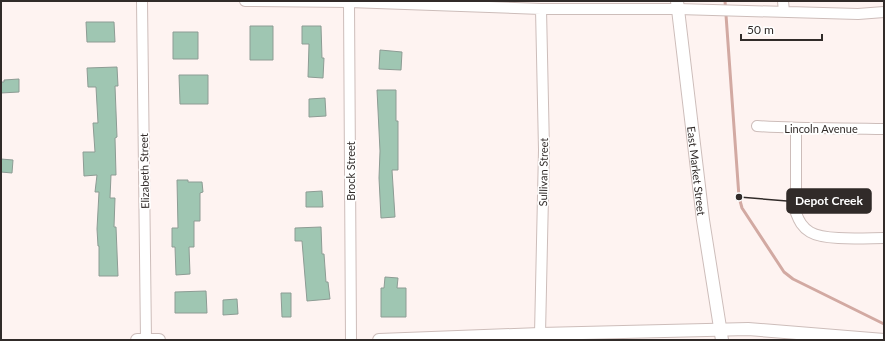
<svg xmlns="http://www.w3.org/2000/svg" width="885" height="341" font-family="Lato,sans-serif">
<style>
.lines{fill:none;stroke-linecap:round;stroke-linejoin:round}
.stream{stroke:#d2a9a2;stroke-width:3}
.building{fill:#9fc6b2;stroke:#8d9c94}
.minor-casing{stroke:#cdbdba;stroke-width:12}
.tertiary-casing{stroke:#cdbdba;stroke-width:14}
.minor{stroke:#fff;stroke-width:10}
.tertiary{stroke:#fff;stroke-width:12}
.labels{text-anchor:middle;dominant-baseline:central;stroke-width:3.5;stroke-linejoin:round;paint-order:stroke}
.street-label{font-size:11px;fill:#312b29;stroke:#fff}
.leader{fill:none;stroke:#312b29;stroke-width:1.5}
.callout-dot{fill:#312b29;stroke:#fff;stroke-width:1.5}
.callout{fill:#312b29;stroke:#312b29;stroke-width:1.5}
.callout-label{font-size:12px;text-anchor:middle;font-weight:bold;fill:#fff}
</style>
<rect width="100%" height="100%" fill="#fef3f1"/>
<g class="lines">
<path class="stream" d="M725,1l14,196 3,11 42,64 9,7 91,45"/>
</g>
<path class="building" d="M86,22h28l1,20h-28z
M250,26h23v34h-23z
M302,26h19l1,32h2l-1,20 -15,-1 1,-33h-7z
M173,32h25v27h-25z
M380,50l22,2 -1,18 -22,-1z
M117,67l1,19h-3l2,51 -2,1 1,37h-5l-1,23h5l-1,29h2l2,49h-19v-30h-1l-1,-17 2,-37h-4l2,-17 -13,1 -1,-24h12l-2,-29h5l-2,-36h-8l-1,-19z
M179,75h29v29h-28z
M19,79v13l-18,1v-11h3v-2z
M377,90h19v31h2v49h-6l3,47 -14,1 -2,-40 1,-27z
M325,98l1,18 -17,1v-18z
M1,159l12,1 -1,13 -11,-1z
M177,180h11v2h14l1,10 -3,1v28h-6v26h-5l1,27 -14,1 -1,-28h-3v-19h6z
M322,191l1,16h-17v-15z
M321,227l1,27h2l2,28h2l2,17 -23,2 -5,-60h-7v-13z
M385,277l13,1 -1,10h9v29h-25v-29h3z
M206,291l1,22h-32v-21z
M281,293h10v24h-9z
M237,299l1,15 -15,1v-15z"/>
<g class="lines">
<g class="minor-casing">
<path id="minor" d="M142,1l4,339
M245,1l104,1 192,7h137l180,5 26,-2
M783,1l1,11
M349,2l2,338
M757,126c43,3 85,2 127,3
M796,128v85c3,8 6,14 14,19 15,9 56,6 74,6
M540,334l4,-184 -3,-141"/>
</g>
<g class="tertiary-casing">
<g id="tertiary">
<path id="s1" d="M677,1l26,219 19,120"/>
<path d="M137,340h22"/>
<path d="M379,340l161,-6 208,-5 136,11"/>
</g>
</g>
<use href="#minor" class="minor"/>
<use href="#tertiary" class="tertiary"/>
</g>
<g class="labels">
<g class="street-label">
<text x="821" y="128">Lincoln Avenue</text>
<text transform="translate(144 171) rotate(-91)">Elizabeth Street</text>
<text transform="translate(350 171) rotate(-90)">Brock Street</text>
<text stroke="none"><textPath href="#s1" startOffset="171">East Market Street</textPath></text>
<text transform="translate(543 172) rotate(-89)">Sullivan Street</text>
</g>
</g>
<path class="leader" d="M739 197L787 201"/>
<circle class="callout-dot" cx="739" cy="197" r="4"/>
<rect class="callout" x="787" y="189" width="84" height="24" rx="4"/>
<g class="callout-label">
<text x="829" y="205">Depot Creek</text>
</g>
<rect width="885" height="341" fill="none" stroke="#312b29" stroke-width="4"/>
<path d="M741 34v6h81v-6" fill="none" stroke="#312b29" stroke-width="2"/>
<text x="747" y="34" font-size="12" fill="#312b29" stroke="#ffffff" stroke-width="3" paint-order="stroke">50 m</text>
</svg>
